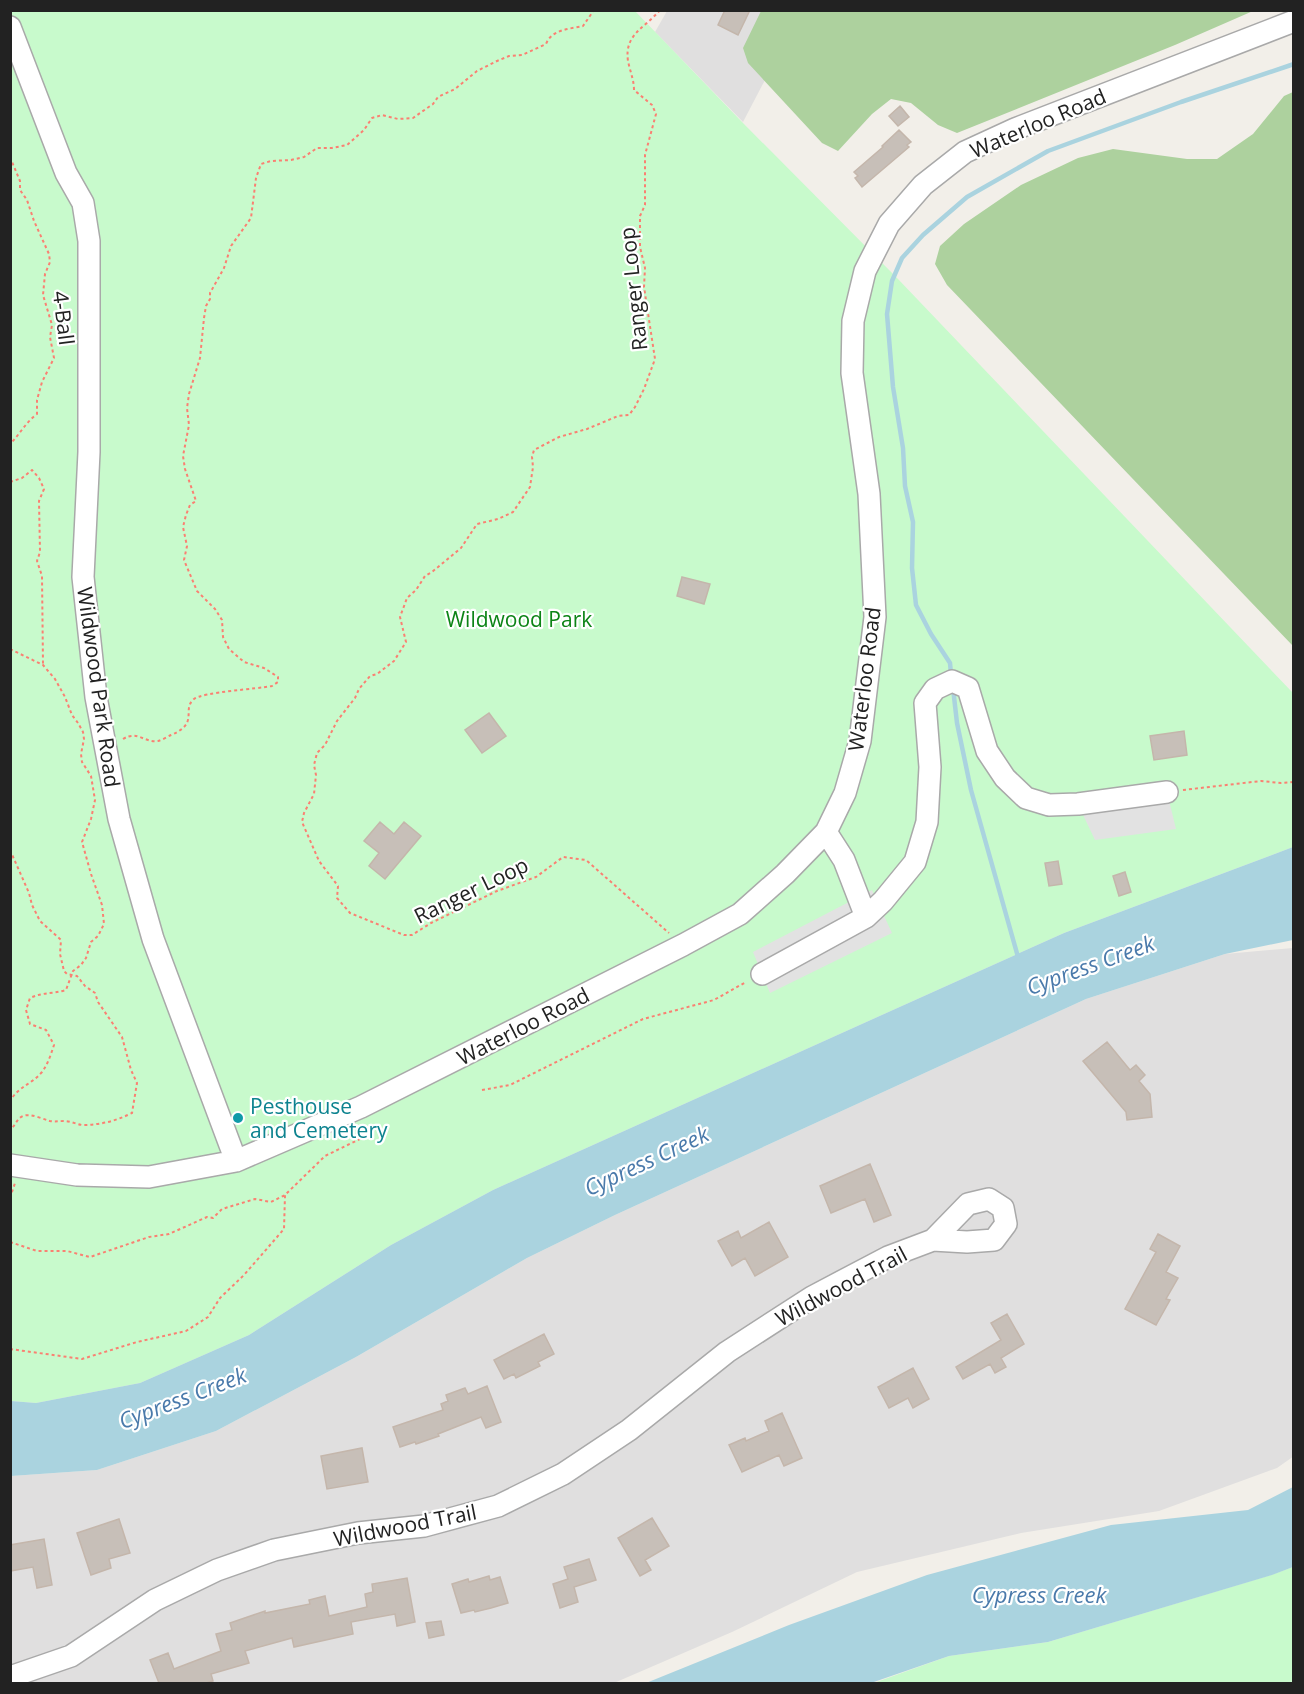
<svg xmlns="http://www.w3.org/2000/svg" width="1304" height="1694" font-family="'Open Sans',sans-serif">
<style>
.residential{fill:#e0dfdf}
.forest{fill:#add19e}
.park{fill:#c8facc}
.parking{fill:#e2e2e2}
.water{fill:#aad3df}
.lines{fill:none;stroke-linecap:round;stroke-linejoin:round}
.stream{stroke:#aad3df;stroke-width:4.5}
.building{fill:#c7bfb8;stroke:#c4b6ab;stroke-width:1.5}
.minor-casing{stroke:#a9a9a9;stroke-width:24}
.path{stroke:#fa8072;stroke-width:2;stroke-dasharray:3 3;stroke-linecap:butt}
.minor{stroke:#fff;stroke-width:21}
.culture-dot{fill:#0f9aa8;stroke:#fff;stroke-width:2}
.labels{text-anchor:middle;dominant-baseline:central;stroke-width:4.5;stroke-linejoin:round;paint-order:stroke}
.street-label{font-size:21px;fill:#222;stroke:#fff}
.park-label{font-size:21px;fill:#0c8416;stroke:#fff}
.culture-label{font-size:21px;fill:#0d838f;stroke:#fff;text-anchor:start}
.water-label{font-size:22px;font-style:italic;fill:#4a7aab;stroke:#fff}
</style>
<rect width="100%" height="100%" fill="#f2efe9"/>
<path class="residential" d="M667,11h134l-58,111 -88,-90z
M1293,948l1,508 -17,12 -118,43 -138,22 -164,39 -125,60 -118,51 -603,1v-208l86,-6 119,-39 140,-74 171,-99 88,-43 471,-216 139,-45z"/>
<path class="forest" d="M761,11v-1l492,1 -78,34 -218,88 -19,-8 -27,-22 -20,-4 -19,15 -34,37 -16,-8 -74,-80 -5,-15z
M1293,92v554l-346,-361 -12,-21 5,-18 24,-22 57,-39 57,-27 35,-9 74,10h30l36,-25 31,-38z"/>
<path class="park" d="M10,11h625l108,112 155,156 395,414v154l-229,86 -571,257 -102,55 -142,90 -109,48 -104,20 -25,-2z
M1293,1567v116l-422,1 78,-28 99,-14 223,-67z"/>
<path class="parking" d="M1165,784l11,45 -81,11 -21,-44z
M872,890l20,43 -122,60 -17,-41z"/>
<path class="water" d="M1293,847v93l-68,14 -139,45 -471,216 -88,43 -171,99 -140,74 -119,39 -86,6v-75l25,2 104,-20 109,-48 142,-90 102,-55 571,-257z
M1293,1487v80l-21,8 -224,67 -99,14 -78,27h-225l143,-58 138,-50 184,-50 137,-15z"/>
<g class="lines">
<path class="stream" d="M951,674l-1,-11 -19,-29 -15,-29 -4,-37 1,-46 -8,-36 -2,-38 -10,-61 -6,-73 5,-33 10,-23 21,-23 44,-38 81,-46 133,-49 113,-38
M953,688l4,35 14,67 47,167"/>
</g>
<path class="building" d="M725,10h25l-12,25 -20,-10z
M900,106l9,11 -11,9 -9,-10z
M899,130l12,12 -4,3 2,2 -47,40 -7,-9 3,-2 -4,-4 29,-25 -1,-1z
M682,577l28,7 -6,20 -27,-8z
M489,713l17,23 -24,17 -17,-23z
M1184,731l3,24 -33,5 -4,-24z
M380,822l14,12 10,-12 17,14 -36,43 -16,-13 10,-13 -15,-12z
M1058,861l4,23 -13,2 -4,-23z
M1125,872l6,20 -12,4 -6,-20z
M1107,1042l23,28 6,-5 9,10 -6,6 11,13 2,23 -25,3 -1,-8 -43,-51z
M870,1164l21,51 -17,7 -9,-23 -34,14 -11,-27z
M769,1222l19,35 -33,19 -10,-18 -13,8 -14,-25 20,-10 3,7z
M1158,1234l22,12 -14,26 12,6 -12,21 4,1 -14,25 -31,-16 31,-57 -6,-3z
M1007,1314l17,30 -23,14 5,9 -11,6 -5,-9 -27,15 -7,-12 45,-27 -10,-17z
M544,1334l10,20 -16,8 2,4 -24,12 -2,-4 -10,5 -10,-19z
M913,1368l16,31 -16,9 -5,-10 -19,10 -11,-21z
M487,1386l14,36 -15,6 -5,-11 -43,17 1,2 -23,8 -1,-2 -15,5 -7,-20 50,-17 -2,-6 7,-3 -2,-6 19,-7 3,6z
M782,1413l20,45 -18,8 -5,-11 -37,17 -13,-27 16,-7 1,3 23,-10 -4,-10z
M362,1448l6,34 -41,7 -6,-33z
M652,1518l17,28 -24,14 6,10 -11,6 -22,-38z
M119,1519l11,34 -21,6 2,9 -20,7 -14,-42z
M44,1539l8,46 -15,3 -4,-21 -23,4v-26z
M589,1559l7,21 -22,7 4,15 -18,6 -7,-24 15,-5 -4,-12z
M489,1576l1,4 10,-3 8,26 -17,5 -16,4 -1,-2 -13,3 -9,-29 16,-5 1,3z
M407,1578l8,44 -18,4 -2,-12 -44,8 2,12 -59,13 -2,-9 -47,13 4,12 -38,11 2,7 -7,2h-47l-9,-23 18,-7 6,16 47,-18 -5,-17 16,-4 -2,-7 35,-12v2l45,-9 -1,-4 16,-4 4,20 38,-9 -2,-13 8,-2 -1,-8z
M441,1621l3,14 -15,3 -3,-15z"/>
<g class="lines">
<g class="minor-casing">
<path id="minor" d="M10,27l56,146 17,30 6,38v211l-6,125 13,120 23,122 34,120 83,222
M826,832l18,28 22,57 17,-16 32,-39 12,-40 3,-55 -5,-64 10,-14 17,-8 16,7 19,63 18,27 21,20 23,7 29,-1 89,-12
M762,974l104,-57
M10,1165l67,10 72,2 87,-16 125,-54 322,-162 57,-31 45,-40 41,-42 19,-39 15,-52 15,-124 -6,-123 -17,-121 1,-52 12,-50 24,-47 34,-39 42,-33 50,-23 279,-108
M989,1199l14,9 3,16 -12,16 -27,2 -34,-2 35,-36z
M10,1677l61,-21 84,-56 62,-30 57,-20 84,-17 66,-7 74,-20 65,-32 66,-44 98,-78 85,-55 76,-40 45,-17"/>
</g>
<path class="path" d="M660,10c-15,18 -36,24 -32,51 2,10 6,19 6,29l18,15 4,9 -11,41v50l-5,11v31l5,21 -1,19 11,72 -11,30 -9,18 -6,8 -11,1 -31,13 -28,8 -25,13 -2,7 1,10 -3,20 -17,25 -15,7 -21,5 -16,24 -29,24 -7,4 -9,14 -9,8 -7,19 6,25 -12,19 -17,13 -7,2 -11,13 -4,9 -18,23 -12,24 -8,8 -3,12 2,10 -2,19 -10,19 -2,9 17,39 19,25 -1,12 13,15 54,22h8l19,-12 66,-32 39,-14 27,-20 23,3 83,73
M10,157l10,24v9l7,10 7,21 15,33 1,8 -5,12 -2,21 9,30 -2,12 4,21 -12,24 -5,18v14c-11,8 -17,20 -27,30
M10,482l12,-4 10,-8 7,8 5,11 -5,12 1,51 -3,9 5,15 1,89
M10,649l33,16 12,14 10,18 7,18 6,8 5,9 1,7 -3,15 1,8 9,14 4,24 -4,19 -9,23 9,32 11,31 2,19 -6,12 -7,6 -5,16 -5,7 -8,6 -7,19c-13,4 -23,2 -36,8l-4,12 4,14 16,6 8,15c-3,9 -6,19 -12,27 -11,13 -22,13 -32,29
M123,739c15,-9 21,4 35,2 4,-1 9,-4 13,-6 29,-12 10,-25 23,-36 9,-7 63,-10 78,-13l6,-4v-5l-14,-9 -20,-6 -15,-13 -6,-12 -1,-17 -7,-11 -18,-18 -13,-31 3,-14 -4,-19 3,-12 4,-10 6,-4 -11,-32 -2,-13 6,-31 -2,-17 2,-14 11,-36 4,-40 2,-12 4,-7v-6l14,-25 7,-22 20,-28 5,-40 5,-14 10,-3 20,-1 13,-3 13,-9h15l15,-3 17,-15 8,-12 10,-3 16,4 15,-1 20,-14 5,-7 17,-8 22,-18 20,-10 12,-5 13,-1 24,-11c6,-15 24,-15 37,-18l11,-16
M1183,790l78,-9 20,2 13,-1
M10,850l19,43 3,12 8,16 21,19 -1,14 4,17 3,3 10,2 8,10 10,7 3,9 24,35 9,33 6,13 -5,30c-16,8 -32,12 -50,12 -6,-1 -12,-4 -18,-4 -5,0 -9,1 -14,0 -8,-2 -19,-8 -27,-5 -7,3 -7,10 -13,13
M482,1090l28,-5 133,-66 71,-19 32,-18
M10,1198l5,-15
M10,1242l27,9h30l23,6 59,-20 20,-3 38,-17 6,1 9,-9 33,-10 16,3 14,-7 40,-39 37,-18
M10,1349l72,10 55,-17 49,-11 22,-14 12,-19 24,-23 40,-46 1,-34"/>
<use href="#minor" class="minor"/>
</g>
<circle class="culture-dot" cx="238" cy="1118" r="6"/>
<g class="labels">
<g class="street-label">
<text transform="translate(1038 123) rotate(-23)">Waterloo Road</text>
<text transform="translate(633 289) rotate(-96)">Ranger Loop</text>
<text transform="translate(64 318) rotate(83)">4-Ball</text>
<text transform="translate(864 679) rotate(-83)">Waterloo Road</text>
<text transform="translate(99 687) rotate(82)">Wildwood Park Road</text>
<text transform="translate(471 890) rotate(-26)">Ranger Loop</text>
<text transform="translate(523 1026) rotate(-27)">Waterloo Road</text>
<text transform="translate(841 1286) rotate(-28)">Wildwood Trail</text>
<text transform="translate(405 1525) rotate(-11)">Wildwood Trail</text>
</g>
<g class="park-label">
<text x="519" y="619">Wildwood Park</text>
</g>
<g class="culture-label">
<text x="250" y="1106">Pesthouse<tspan x="250" dy="24">and Cemetery</tspan></text>
</g>
<g class="water-label">
<text transform="translate(1090 964) rotate(-20)">Cypress Creek</text>
<text transform="translate(646 1160) rotate(-25)">Cypress Creek</text>
<text transform="translate(182 1397) rotate(-21)">Cypress Creek</text>
<text x="1039" y="1594">Cypress Creek</text>
</g>
</g>
<rect width="1304" height="1694" fill="none" stroke="#222222" stroke-width="24"/>
</svg>
